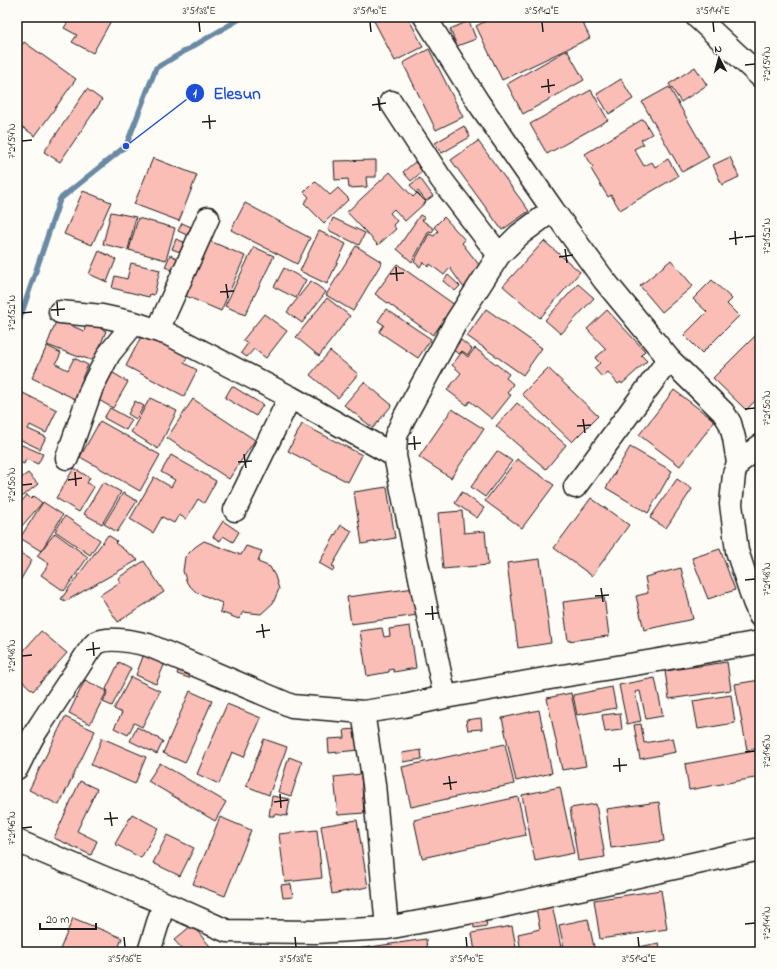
<svg xmlns="http://www.w3.org/2000/svg" width="777" height="969" font-family="'Indie Flower',sans-serif">
<style>
.lines{fill:none;stroke-linecap:round;stroke-linejoin:round}
.stream{stroke:#6a8aa3;stroke-width:5.5}
.building{fill:#fabeb7;stroke:#1c1c1c}
.minor-casing{stroke:#1c1c1c;stroke-width:25}
.minor{stroke:#fdfcf7;stroke-width:22}
.ticks{fill:none;stroke:#1c1c1c;stroke-width:1.5}
.leader{fill:none;stroke:#1d4ed8;stroke-width:1.5}
.callout-dot{fill:#1d4ed8;stroke:#fdfcf7;stroke-width:1.5}
.mark-label{font-size:12px;text-anchor:middle;font-weight:bold;fill:#fff}
.callout-label{font-size:17px;text-anchor:middle;font-weight:bold;fill:#1d4ed8;stroke:#fdfcf7;stroke-width:3;stroke-linejoin:round;paint-order:stroke}
.neatline{fill:none;stroke:#1c1c1c;stroke-width:1.5}
.ticks-label{font-size:10px;text-anchor:middle;fill:#1c1c1c}
</style>
<rect width="100%" height="100%" fill="#fdfcf7"/>
<filter id="ink" filterUnits="userSpaceOnUse"><feTurbulence type="fractalNoise" baseFrequency=".025" numOctaves="2"/><feDisplacementMap in="SourceGraphic" scale="8" xChannelSelector="R" yChannelSelector="G"/><feConvolveMatrix kernelMatrix="1 2 1 2 8 2 1 2 1" color-interpolation-filters="sRGB"/></filter>
<g filter="url(#ink)">
<g class="lines">
<path class="stream" d="M17,327l43,-128 66,-53 30,-78 87,-51"/>
</g>
<path class="building" d="M71,17h42l-20,36 -21,-11 5,-7 -13,-7z
M372,17h36l15,30 -28,14z
M494,17h86l10,21 -88,42 -26,-54z
M469,21l7,18 -19,7 -7,-17z
M24,42l52,37 -41,57 -18,-13v-71z
M429,49l34,68 -27,13 -33,-67z
M567,50l17,30 -61,34 -16,-30z
M695,67l12,18 -26,17 -12,-18z
M621,79l12,20 -24,15 -12,-20z
M669,87l40,70 -27,15 -40,-70z
M87,89l15,11 -42,62 -16,-10z
M591,90l17,30 -61,34 -17,-30z
M643,119l9,15 -11,6 3,4 -10,5 10,17 8,-4 3,5 13,-8 10,17 -58,34 -9,-15 -3,2 -17,-28 2,-2 -8,-13z
M464,126l6,11 -28,16 -7,-10z
M478,141l51,70 -27,19 -51,-70z
M730,157l9,20 -17,8 -9,-20z
M153,158l44,17 -18,46 -45,-17z
M376,160v17h-10l1,10 -18,1 -1,-9 -13,1 -1,-19z
M415,162l8,9 -12,10 -8,-9z
M390,172l23,25 4,-4 9,9 -21,19 -11,-12 -4,4 7,8 -4,4 3,4 -18,16 -31,-33z
M420,178l13,18 -7,5 -8,-10 -2,2 -6,-8z
M315,181l15,14 8,-7 11,11 -25,24 -20,-20 5,-6 -5,-5z
M83,191l28,11 -19,43 -28,-11z
M245,203l65,35 -13,26 -66,-34z
M111,212l25,5 -8,33 -25,-6z
M420,215l5,3 -3,2 12,9 -2,3 -3,-1 -17,31 -15,-13z
M444,217l21,23 -3,3 18,23 -16,22 -14,-20 -6,7 -14,-11 -2,3 -5,-5 -3,5 -6,-5 15,-28 5,2 4,-5 -4,-4z
M138,218l37,10 -9,32 -37,-10z
M333,218l32,15 -6,12 -31,-15z
M182,223l9,4 -4,8 -9,-4z
M319,231l27,13 -19,40 -27,-13z
M176,239l8,3 -4,10 -8,-3z
M210,241l35,15 -24,55 -35,-15z
M544,241l36,31 -40,46 -37,-32z
M356,246l26,16 -29,49 -27,-16z
M254,247l20,9 -29,59 -20,-9z
M99,251l17,8 -9,23 -18,-8z
M170,255l9,4 -5,12 -9,-4z
M671,260l22,26 -31,26 -22,-26z
M131,263l29,7 -6,25 -4,-1 -1,3 -37,-9 3,-12 12,3z
M397,264l58,41 -22,30 -58,-41z
M284,268l22,12 -10,18 -22,-11z
M448,275l12,11 -5,5 -12,-10z
M712,280l20,19 -5,5 12,12 -37,37 -18,-18 23,-23 -14,-13z
M311,281l15,11 -24,31 -15,-11z
M578,284l16,14 -33,36 -16,-14z
M327,298l23,18 -31,40 -23,-19z
M386,309l45,30 -13,19 -39,-26 5,-7 -6,-4z
M486,309l56,39 -19,27 -56,-39z
M607,310l38,41 -4,4 6,6 -25,23 -1,-2 -3,2 -10,-12 -6,5 -8,-9 6,-5 -5,-5 11,-9 -19,-20z
M264,314l23,17 -21,27 -12,-9 -7,8 -6,-4 7,-10 -5,-3z
M58,316l15,6 -1,4 12,5 4,-11 14,5 -1,4 5,2 -12,30 -15,-5v1l-32,-12z
M144,331l45,24 -5,8 13,7 -13,26 -58,-30z
M757,334l3,2v60l-14,14 -33,-32z
M461,340l11,9 -4,6 -6,-4 -3,3 -6,-4z
M47,346l14,7 -5,11 12,6 6,-12 14,7 -6,13 2,1 -9,20 -43,-21z
M475,348l34,26 -3,4 7,6 -6,9 4,2 -19,24 -22,-18 -3,4 -20,-15 14,-17 -9,-8 10,-13 6,5z
M330,351l28,23 -20,24 -28,-23z
M548,368l50,48 -26,26 -50,-48z
M110,371l18,11 -15,26 -18,-10z
M364,382l28,23 -19,23 -29,-23z
M232,386l31,19 -7,11 -31,-18z
M674,390l41,31 -35,45 -41,-31z
M23,393l34,17 -11,23 -16,-8 -2,4 18,8 -6,12 -23,-11v-33z
M150,398l27,13 -19,38 -27,-17z
M193,399l62,41 -26,39 -62,-41z
M135,401l9,5 -8,13 -8,-5z
M517,403l49,42 -20,24 -50,-43z
M110,408l22,12 -6,10 -22,-12z
M452,409l32,20 -33,49 -32,-21z
M100,421l60,34 -20,36 -60,-34z
M302,424l60,31 -14,27 -60,-31z
M17,443l26,11 -5,10 -12,-5 -2,5 -7,-3z
M630,447l42,24 -24,42 -42,-25z
M497,451l15,10 -27,36 -14,-10z
M171,455l45,26 -12,22 -6,-4 -12,20 -7,-4 -5,8 -12,-6 -9,16 -23,-14 24,-42 17,10 4,-7 -14,-8z
M517,459l37,26 -32,43 -37,-27z
M74,468l16,10 -3,5 7,4 -15,25 -23,-14z
M760,468v26l-6,-24z
M28,473l10,11 -21,17v-20z
M677,479l15,10 -26,39 -16,-10z
M103,482l18,10 -19,32 -18,-10z
M387,487l8,51 -33,6 -8,-52z
M462,492l22,16 -7,10 -22,-15z
M123,493l14,8 -20,31 -13,-8z
M27,495l4,4 3,-3 8,7 -21,24 -4,-4v-2l5,-5 -5,-5v-4z
M591,498l38,27 -37,51 -38,-28z
M43,502l20,13 -22,36 -21,-13z
M462,511l2,22 21,-2 3,34 -45,4 -5,-56z
M65,516l35,24 -10,15 -35,-24z
M223,521l16,11 -6,10 -10,-6 -3,5 -7,-4z
M341,525l11,6 -20,35 3,1 -2,4 -14,-8z
M55,533l33,24 -24,34 -23,-16 8,-11 -12,-8z
M108,535l9,6 -2,2 23,17 -72,41 -5,-2z
M204,541l37,14 5,-9 16,5 -4,11 12,5 5,9 4,13 -6,14 -12,11 -18,-2 -4,7 -19,-7 2,-9 -5,-2 -21,-9 -9,-9 -4,-12 2,-14 10,-10z
M720,549l15,41 -27,9 -16,-41z
M17,551l15,9 -15,26z
M540,559l11,84 -33,5 -11,-85z
M144,561l20,31 -46,30 -18,-27 20,-13 -2,-4z
M681,568l12,51 -49,11 -8,-34 12,-3 -3,-16z
M415,588l3,27 -67,9 -4,-27z
M604,597l5,39 -41,5 -5,-39z
M410,626l6,42 -22,4 -1,-3 -4,1v2l-22,4 -7,-45 22,-3 2,9 6,-1 -1,-7z
M41,631l26,22 -34,38 -16,-15v-18z
M144,654l21,9 -9,21 -20,-9z
M119,662l12,6 -19,38 -9,-4 5,-11 -2,-2z
M727,662l4,28 -62,9 -4,-28z
M181,663l12,4 -4,11 -12,-4z
M131,677l29,14 -18,36 -8,-4 -6,12 -14,-7 8,-15 -8,-4z
M655,678l8,38 -17,3 -6,-28 -5,1 6,29 -14,3 -8,-39z
M85,680l22,11 -17,33 -21,-11z
M760,680v68l-13,2 -12,-66z
M612,687l4,21 -39,7 -4,-20z
M190,691l22,10 -27,62 -22,-10z
M571,693l15,73 -24,4 -15,-72z
M731,695l4,28 -37,6 -5,-28z
M227,704l34,14 -17,39 -12,-5 -13,32 -22,-10z
M539,710l13,63 -36,8 -14,-63z
M620,713l2,17 -17,2 -3,-17z
M65,717l30,14 -36,74 -30,-15z
M481,718l1,11 -14,1 -2,-10z
M641,724l3,19 29,-5 3,14 -36,7 -6,-34z
M137,727l26,14 -6,13 -27,-13z
M357,729l2,21 -30,3 -1,-14 17,-1 -1,-8z
M102,738l44,19 -11,27 -44,-19z
M264,739l23,8 -18,48 -23,-9z
M505,744l9,40 -103,23 -9,-40z
M421,750l1,9 -19,3 -1,-9z
M760,750v27l-71,13 -4,-26z
M289,757l13,5 -11,34 -13,-4z
M160,763l66,39 -11,19 -67,-40z
M361,774l3,39 -26,2 -4,-38z
M80,781l17,8 -20,42 20,10 -6,14 -37,-17z
M560,787l14,66 -39,8 -13,-66z
M272,796l18,3 -3,17 -13,-2v2h-5z
M518,797l8,38 -104,23 -8,-38z
M659,802l5,39 -53,7 -5,-39z
M596,804l9,53 -27,4 -8,-53z
M132,814l26,14 -17,30 -26,-14z
M220,817l31,13 -26,66 -32,-12z
M357,820l11,67 -36,7 -11,-68z
M317,830l5,48 -37,4 -6,-48z
M167,835l27,13 -14,28 -27,-13z
M291,884l2,13 -10,1 -2,-13z
M661,890l6,39 -67,10 -6,-39z
M551,900l11,52h-41l-3,-18 22,-5 -5,-26z
M485,916l2,10 -13,2 -1,-10z
M73,918l49,20 -5,14h-58z
M588,919l7,33h-30l-6,-27z
M192,925l23,27h-30l-11,-12z
M512,926l5,26h-42l-3,-19z
M426,939l1,13h-70l-1,-3z
M659,943l2,9h-46z"/>
<g class="lines">
<g class="minor-casing">
<path id="minor" d="M425,17l53,85 75,108 51,70 65,79 54,53 7,11 4,15 4,25
M697,17l63,59
M391,102l50,77 58,76
M60,312l42,4 32,7 34,11 122,63 105,59
M158,330l50,-112
M760,446l-22,17 -4,11 -3,30 6,47 17,51 6,14
M67,458l25,-71 17,-33 25,-31
M575,487l94,-128
M235,510l55,-113
M445,697l-21,-100 -29,-141 1,-20 8,-18 52,-96 43,-67 20,-20 34,-25
M363,712l11,72 13,144
M17,768c7,-13 12,-26 20,-38 13,-20 26,-40 39,-59 5,-7 14,-24 20,-28 12,-7 39,-1 52,2l144,61 71,6 41,-6 41,-9 105,-19 103,-17 107,-19
M17,841l147,62 63,28 89,1 71,-4 107,-20 266,-59
M149,952l15,-49"/>
</g>
<use href="#minor" class="minor"/>
</g>
</g>
<path class="ticks" d="M199,22l1,10M370,22l1,10M542,22l1,10M713,22l1,10M745,65l10,-1M548,79l1,14M541,87l14,-2M378,97l2,14M372,105l14,-2M209,115l1,14M202,122l14,-1M22,141l10,-1M735,231l1,14M745,237l10,-1M729,239l14,-2M565,249l2,14M559,257l14,-2M396,267l1,14M390,274l14,-1M226,284l2,14M220,292l14,-1M57,302l1,14M51,310l14,-1M22,313l10,-1M745,409l10,-1M583,419l2,14M577,426l14,-1M414,436l1,14M408,444l13,-1M244,454l2,14M238,462l14,-1M75,472l1,14M68,480l14,-2M22,485l10,-1M745,580l10,-1M601,588l2,14M595,596l14,-1M432,606l1,14M425,614l14,-1M262,624l2,14M256,632l14,-2M93,642l1,14M86,650l14,-2M22,656l10,-1M745,752l10,-1M619,758l1,14M613,766l14,-1M449,776l2,14M443,784l14,-2M280,794l1,14M274,802l14,-2M110,812l2,14M104,819l14,-1M22,828l10,-1M745,924l10,-1M124,937l1,10M295,937l1,10M466,937l1,10M638,937l1,10"/>
<path class="leader" d="M126 146L195 93"/>
<g class="callout-dot">
<circle cx="126" cy="146" r="4"/>
<circle cx="195" cy="93" r="10"/>
</g>
<g class="mark-label">
<text x="195" y="97">1</text>
</g>
<g class="callout-label">
<text x="237" y="99">Elesun</text>
</g>
<rect width="777" height="969" fill="none" stroke="#fdfcf7" stroke-width="44"/>
<g transform="translate(719 58) rotate(354)" stroke="#fdfcf7" stroke-width="3" paint-order="stroke">
<path d="M0-3L7 15L0 10L-7 15Z" fill="#1c1c1c"/>
<text y="-6" font-size="11" font-weight="bold" text-anchor="middle" fill="#1c1c1c">N</text>
</g>
<path d="M40 923v6h56v-6" fill="none" stroke="#1c1c1c" stroke-width="2"/>
<text x="46" y="923" font-size="12" fill="#1c1c1c" stroke="#fdfcf7" stroke-width="3" paint-order="stroke">20 m</text>
<rect x="22" y="22" width="733" height="925" class="neatline"/>
<g class="ticks-label">
<text x="199" y="14">3°51'38"E</text>
<text x="370" y="14">3°51'40"E</text>
<text x="542" y="14">3°51'42"E</text>
<text x="713" y="14">3°51'44"E</text>
<text transform="translate(766 64) rotate(-90)" y="4">7°21'54"N</text>
<text transform="translate(11 141) rotate(-90)" y="4">7°21'54"N</text>
<text transform="translate(766 236) rotate(-90)" y="4">7°21'52"N</text>
<text transform="translate(11 313) rotate(-90)" y="4">7°21'52"N</text>
<text transform="translate(766 408) rotate(-90)" y="4">7°21'50"N</text>
<text transform="translate(11 485) rotate(-90)" y="4">7°21'50"N</text>
<text transform="translate(766 579) rotate(-90)" y="4">7°21'48"N</text>
<text transform="translate(11 656) rotate(-90)" y="4">7°21'48"N</text>
<text transform="translate(766 751) rotate(-90)" y="4">7°21'46"N</text>
<text transform="translate(11 828) rotate(-90)" y="4">7°21'46"N</text>
<text transform="translate(766 923) rotate(-90)" y="4">7°21'44"N</text>
<text x="125" y="962">3°51'36"E</text>
<text x="296" y="962">3°51'38"E</text>
<text x="467" y="962">3°51'40"E</text>
<text x="639" y="962">3°51'42"E</text>
</g>
</svg>
